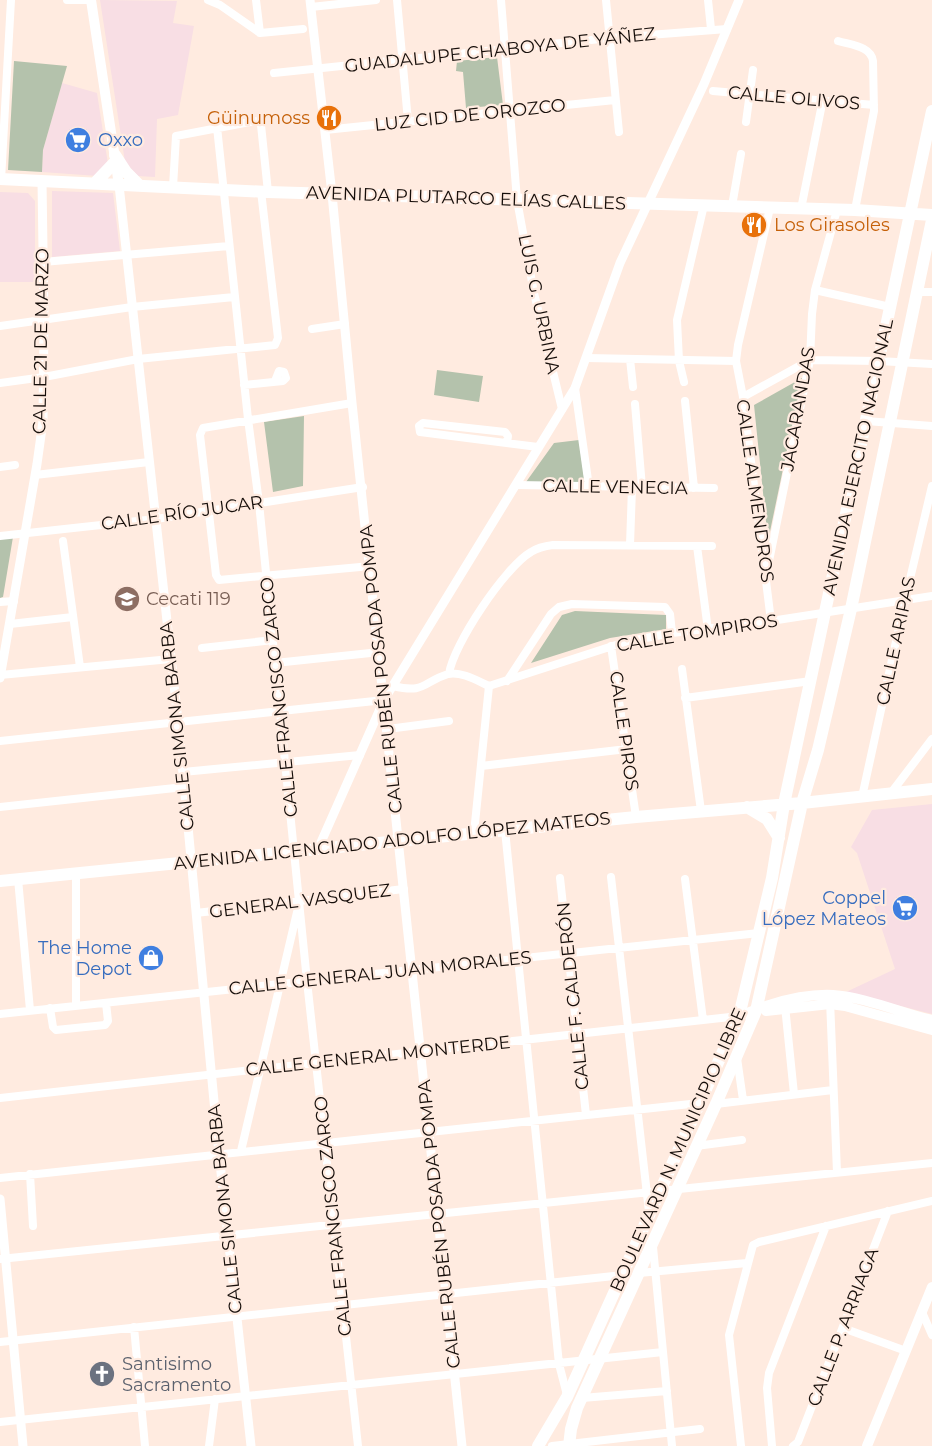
<svg xmlns="http://www.w3.org/2000/svg" width="932" height="1446" font-family="Montserrat,sans-serif">
<style>
.commercial{fill:#f8dee4}
.green{fill:#b4c2ac}
.lines{fill:none;stroke-linecap:round;stroke-linejoin:round}
.minor{stroke:#fff;stroke-width:8}
.tertiary{stroke:#fff;stroke-width:9}
.secondary{stroke:#fff;stroke-width:10}
.primary{stroke:#fff;stroke-width:12}
.labels{text-anchor:middle;dominant-baseline:central;stroke-width:4.5;stroke-linejoin:round;paint-order:stroke}
.street-label{font-size:18px;fill:#160e0a;stroke:#ffebe0}
.food-label{font-size:18px;fill:#c56008;stroke:#ffebe0;text-anchor:end}
.shop-label{font-size:18px;fill:#366cbe;stroke:#ffebe0;text-anchor:end}
.education-label{font-size:18px;fill:#785e54;stroke:#ffebe0;text-anchor:start}
.worship-label{font-size:18px;fill:#5b616d;stroke:#ffebe0;text-anchor:start}
</style>
<rect width="100%" height="100%" fill="#ffebe0"/>
<path class="commercial" d="M100,0l77,1 -4,22 21,3 -16,89 -21,4 -2,58 -17,-1 -13,-14z
M62,83l35,10 11,71 -10,12 -56,-4 1,-22z
M52,191l61,2 7,58 -68,6z
M0,192l28,1 7,8v81h-35z
M932,804v210l-86,-22 49,-23 -38,-116 -6,-6 21,-37z"/>
<path class="green" d="M497,57l6,48 -37,3 -3,-36 -7,-1 1,-10z
M14,61l53,5 -24,84 -1,22 -34,-2z
M437,370l46,6 -4,26 -45,-7z
M802,378l-34,163 -14,-136z
M304,416l-1,70 -30,6 -9,-70z
M579,440l6,43 -59,-1 28,-39z
M13,537l-10,60 -3,1v-59z
M575,611l91,4v14l-56,9 -79,25 31,-48z"/>
<g class="lines">
<path class="minor" d="M67,0h24
M208,0l12,5 40,28 43,-4
M256,0l4,33
M397,0l11,121
M501,0l16,200 17,93 28,116
M606,0l13,132
M708,0l3,29
M311,7l65,-7
M838,41c13,4 33,5 35,20l1,50 -19,99
M274,73l336,-35 117,-9
M713,91l161,14
M746,122l7,-52
M217,127l31,292 11,84 48,478 51,465
M325,130l290,-30
M1,180l10,-180
M173,187l3,-51 79,-15 5,2 1,2 7,67
M732,206l9,-52
M770,208l-32,137 -2,16 7,36 28,224
M801,209l22,-110
M43,262l186,-16
M815,290l75,17
M918,292h14
M0,326l132,-19 102,-10
M312,329l33,-5
M587,358l149,3
M630,359l3,28
M684,382l-5,-21 -2,-41 27,-115
M0,383l44,-6 94,-18 137,-14 3,-7 -17,-147
M244,385l39,-4 3,-3 -2,-6 -5,-1 -4,10
M575,388l14,99
M743,397l67,-37 69,1 53,3
M685,401l9,87
M352,403l-149,25 -3,7 16,140 3,5 152,-14
M635,404l7,83
M866,421l66,5
M507,443l1,-7 -3,-4 -82,-9 -4,3 1,6 118,15
M0,467l15,-2
M35,475l114,-13
M516,485l198,3
M0,536l156,-17 207,-32
M63,541l17,126
M630,545l2,-57
M697,546l11,84
M768,566l42,-206 2,-46 3,-24 22,-80
M0,602l14,-1
M10,624l63,-7
M611,646l25,171
M202,648l71,-8
M275,663l105,-11
M682,669l19,142
M449,674c4,-29 56,-107 82,-122 6,-4 14,-6 22,-7l159,1
M0,675l171,-16
M507,681l44,-67 8,-7 13,-3 93,3 5,7 2,19
M393,686c33,8 29,-4 55,-12 13,-3 30,7 41,12l136,-44 47,-9 99,-12 161,-25
M685,698l126,-17
M388,729l61,-8
M0,741l384,-41
M481,766l146,-17
M183,772l177,-17
M891,793l41,-54
M862,797l43,-197 27,-114
M0,807l184,-20
M505,830l54,534 8,31
M474,833l15,-147
M611,877l38,335
M560,878l26,237
M18,879l12,131
M685,879l18,141
M196,913l208,-24
M830,1000l7,172
M76,1006v-133
M785,1006l9,88
M50,1008l3,19 3,3 49,-5 3,-4 -2,-18
M0,1014l759,-81
M737,1058l6,42
M0,1098l739,-82
M716,1104l117,-14
M696,1146l46,-6
M241,1151l57,-243
M30,1174l3,52
M0,1178l700,-75
M653,1247l19,199
M0,1259l932,-96
M639,1273l108,-10
M922,1312l10,23
M134,1327l11,119
M843,1328l63,23
M0,1342l623,-67
M582,1398l85,-7
M0,1422l663,-70
M209,1446l6,-47
M552,1446l148,-17
M741,1446l-12,-111 24,-90 6,-3 173,-41
M772,1446l-5,-58 2,-15 57,-147
M793,1446l5,-4 90,-231"/>
<path class="tertiary" d="M310,0l22,194 20,209 110,1043
M119,185l59,536 41,433 32,292
M0,678l37,-214 6,-43 1,-101 -2,-139
M318,849l66,-149 191,-312 45,-125 84,-179 35,-84
M0,1199l23,247"/>
<path class="secondary" d="M91,0l28,185
M766,1011l64,-7 15,2 87,24
M739,1016c10,-3 20,-8 30,-11 19,-6 44,-11 64,-10 31,2 69,18 99,25
M867,1446l65,-159"/>
<path class="primary" d="M115,155l11,17 14,14
M0,179l268,13 587,18 77,5
M95,183l21,-22
M747,807l20,12 12,19
M0,881l636,-64 166,-14 130,-14
M538,1446l29,-49 172,-381 33,-138 12,-74 148,-693
M569,1446l2,-17 6,-21 139,-304 40,-93 46,-208 16,-53 33,-141 81,-389"/>
</g>
<defs>
<g id="restaurant-disc" transform="scale(1.35)"><circle r="9.5" fill="#e8710a" stroke="#ffebe0"/><path d="M-5-6h1v4h1v-4h1v4h1v-4h1v5L-1.5 .5V6h-2V.5L-5-1ZM5-6V6H3V1.5H1.5Q1.5-4 5-6Z" fill="#fff"/></g>
<g id="supermarket-disc" transform="scale(1.35)"><circle r="9.5" fill="#3f7fe0" stroke="#ffebe0"/><path d="M-6-5.5h2.5l.6 2H6L4.5 2H-2.5L-4.4-4H-6ZM-1.5 3.2a1.3 1.3 0 1 0 .1 0ZM3 3.2a1.3 1.3 0 1 0 .1 0Z" fill="#fff"/></g>
<g id="school-disc" transform="scale(1.35)"><circle r="9.5" fill="#8d6e63" stroke="#ffebe0"/><path d="M0-5L7-2L0 1L-7-2ZM-4 1L0 2.5L4 1V4Q0 6-4 4Z" fill="#fff"/></g>
<g id="shop-disc" transform="scale(1.35)"><circle r="9.5" fill="#3f7fe0" stroke="#ffebe0"/><path d="M-5-2.5h2.3a2.7 3.5 0 0 1 5.4 0H5L5.5 6h-11ZM-1.5-2.5h3a1.5 2.3 0 0 0-3 0Z" fill="#fff"/></g>
<g id="church-disc" transform="scale(1.35)"><circle r="9.5" fill="#6b7280" stroke="#ffebe0"/><path d="M-1.2-6h2.4v3.5h3.3v2.4h-3.3V6h-2.4V-.1h-3.3v-2.4h3.3Z" fill="#fff"/></g>
</defs>
<g fill-rule="evenodd">
<use href="#restaurant-disc" x="329" y="118"/>
<use href="#supermarket-disc" x="78" y="140"/>
<use href="#restaurant-disc" x="754" y="225"/>
<use href="#school-disc" x="127" y="599"/>
<use href="#supermarket-disc" x="905" y="908"/>
<use href="#shop-disc" x="151" y="958"/>
<use href="#church-disc" x="102" y="1374"/>
</g>
<g class="labels">
<g class="street-label">
<text transform="translate(500 50) rotate(-6)">GUADALUPE CHABOYA DE YÁÑEZ</text>
<text transform="translate(794 98) rotate(5)">CALLE OLIVOS</text>
<text transform="translate(470 115) rotate(-6)">LUZ CID DE OROZCO</text>
<text transform="translate(466 198) rotate(2)">AVENIDA PLUTARCO ELÍAS CALLES</text>
<text transform="translate(539 304) rotate(78)">LUIS G. URBINA</text>
<text transform="translate(41 341) rotate(-89)">CALLE 21 DE MARZO</text>
<text transform="translate(798 409) rotate(-80)">JACARANDAS</text>
<text transform="translate(858 457) rotate(-78)">AVENIDA EJERCITO NACIONAL</text>
<text transform="translate(615 487) rotate(1)">CALLE VENECIA</text>
<text transform="translate(755 491) rotate(82)">CALLE ALMENDROS</text>
<text transform="translate(182 513) rotate(-8)">CALLE RÍO JUCAR</text>
<text transform="translate(697 633) rotate(-9)">CALLE TOMPIROS</text>
<text transform="translate(896 641) rotate(-78)">CALLE ARIPAS</text>
<text transform="translate(381 669) rotate(-96)">CALLE RUBÉN POSADA POMPA</text>
<text transform="translate(279 697) rotate(-96)">CALLE FRANCISCO ZARCO</text>
<text transform="translate(177 726) rotate(-96)">CALLE SIMONA BARBA</text>
<text transform="translate(624 731) rotate(82)">CALLE PIROS</text>
<text transform="translate(392 841) rotate(-6)">AVENIDA LICENCIADO ADOLFO LÓPEZ MATEOS</text>
<text transform="translate(300 901) rotate(-7)">GENERAL VASQUEZ</text>
<text transform="translate(380 973) rotate(-6)">CALLE GENERAL JUAN MORALES</text>
<text transform="translate(573 996) rotate(-96)">CALLE F. CALDERÓN</text>
<text transform="translate(378 1056) rotate(-6)">CALLE GENERAL MONTERDE</text>
<text transform="translate(678 1150) rotate(-66)">BOULEVARD N. MUNICIPIO LIBRE</text>
<text transform="translate(225 1209) rotate(-96)">CALLE SIMONA BARBA</text>
<text transform="translate(333 1216) rotate(-96)">CALLE FRANCISCO ZARCO</text>
<text transform="translate(439 1224) rotate(-96)">CALLE RUBÉN POSADA POMPA</text>
<text transform="translate(843 1327) rotate(-69)">CALLE P. ARRIAGA</text>
</g>
<g class="food-label">
<text x="310" y="118">Güinumoss</text>
<text x="774" y="225" text-anchor="start">Los Girasoles</text>
</g>
<g class="shop-label">
<text x="98" y="140" text-anchor="start">Oxxo</text>
<text x="886" y="898">Coppel<tspan x="886" dy="21">López Mateos</tspan></text>
<text x="132" y="948">The Home<tspan x="132" dy="21">Depot</tspan></text>
</g>
<g class="education-label">
<text x="146" y="599">Cecati 119</text>
</g>
<g class="worship-label">
<text x="122" y="1364">Santisimo<tspan x="122" dy="21">Sacramento</tspan></text>
</g>
</g>
</svg>
